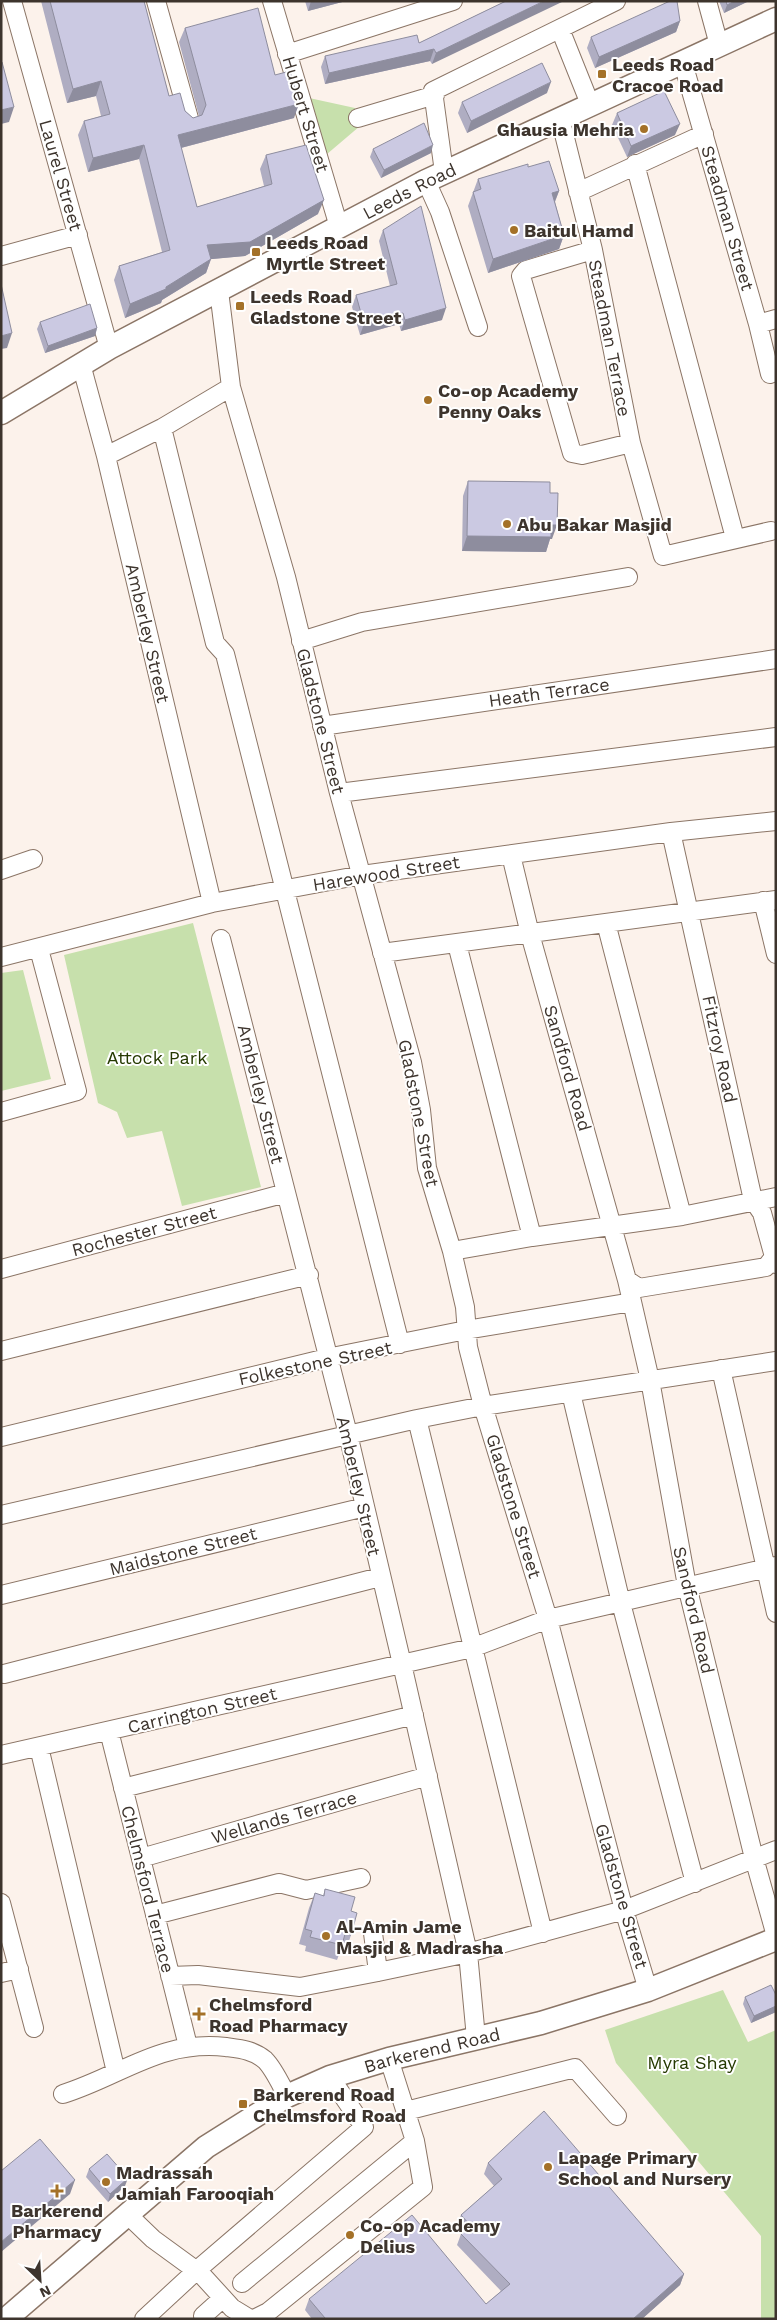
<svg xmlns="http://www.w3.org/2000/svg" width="777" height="2320" font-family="'Work Sans',sans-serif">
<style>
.green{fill:#c7e0ac}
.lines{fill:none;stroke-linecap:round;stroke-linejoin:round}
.minor-casing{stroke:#8b7566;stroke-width:20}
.major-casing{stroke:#8b7566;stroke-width:25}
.minor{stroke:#fff;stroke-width:18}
.major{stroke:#fff;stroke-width:22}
.wall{fill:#afadc2}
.shaded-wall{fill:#8e8d9e}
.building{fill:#cbc9e2;stroke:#8e8d9e}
.poi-dot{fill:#a47128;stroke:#fff;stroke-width:2}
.labels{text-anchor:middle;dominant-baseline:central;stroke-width:4;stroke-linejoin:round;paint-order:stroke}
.poi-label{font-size:18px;font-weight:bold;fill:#3d342d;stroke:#fff;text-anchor:start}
.street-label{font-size:18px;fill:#3d342d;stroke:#fff}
.park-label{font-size:18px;fill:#253900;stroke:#fff}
</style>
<rect width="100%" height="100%" fill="#fcf2eb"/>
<path class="green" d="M300,96l55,12 5,18 -40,34z
M193,923l68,264 -79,19 -20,-75 -35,7 -10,-26 -19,-9 -34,-148z
M23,970l28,109 -50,12v-118z
M723,1990l25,52 28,-12v289h-15v-83l-145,-173 -11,-33z"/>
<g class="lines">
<g class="minor-casing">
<path id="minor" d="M12,1l97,347
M156,1l34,121
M272,1l67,226
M707,1l12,44
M560,29l30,75
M287,54l166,-53
M683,63l75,261 12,50
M358,118l77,-23
M560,118l33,132 38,193 32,113 108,-25
M635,164l100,374
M444,172l-11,-81 183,-90
M426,181l14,31 38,115
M578,192l126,-58
M593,250l-67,20 -5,6 51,177 10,2 49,-12
M1,256l77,-21
M219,291l12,96 55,190 53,216 73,269 9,48 6,58 25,83 13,56 3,40 15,59 65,213 76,291 24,80
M758,324l18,-5
M81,364l25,92 106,447
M162,428l53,215 10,11 175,690
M106,456l56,-28 69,-41
M301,641l61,-19 266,-45
M322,726l454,-67
M339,793l437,-56
M671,832l82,368 9,13 14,51
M511,855l19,79 97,346 12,8 127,-21 8,-10
M1,870l32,-11
M763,901l13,53
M606,923l76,293
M221,939l127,495 54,230 66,289 8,85
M457,944l75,293
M382,953l394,-53
M1,957l211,-54 150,-28 309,-43 105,-11
M1,1112l76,-21 -38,-142
M452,1251l80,-14 150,-21 94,-19
M1,1269l285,-76
M627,1280l23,100 37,206 67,272 22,78
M1,1351l308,-76
M721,1369l55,244
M571,1393l50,210 74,280
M417,1419l126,514
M1,1437l326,-79 139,-28 166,-28
M1,1515l416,-96 66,-13 293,-45
M1,1595l364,-88
M4,1674l376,-97
M109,1731l79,315
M39,1747l77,325
M1,1755l471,-107 76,-29 228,-53
M123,1788l291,-73
M141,1858l287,-82
M1,1903l33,125
M155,1915l124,-32 27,7 55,-12
M373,1933l5,39
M1,1973l18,-4
M170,1976l28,-1 102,12 78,-15 90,-19 156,-43 152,-60
M63,2094c60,-19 96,-54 163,-47 15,2 27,3 39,13 9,9 16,25 22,36
M406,2111l169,-43 42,48
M127,2214l26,25 48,35 31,34 18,11
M242,2283l173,-142
M203,2316l20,-18
M144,2319l53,-49 167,-143 -34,-50
M254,2319l14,-7 155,-125 -8,-46 -26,-82"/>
</g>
<g class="major-casing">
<g id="major">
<path id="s1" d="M1,413l108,-65 317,-167 350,-162"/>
<path id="s2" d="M6,2319l200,-172 81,-51 43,-19 59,-18 152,-36 107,-33 128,-51"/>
</g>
</g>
<use href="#minor" class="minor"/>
<use href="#major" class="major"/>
</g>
<path class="wall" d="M41,1h103l25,95 24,22 6,-2 -20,-74 6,-14 90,47 19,43 -113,30 16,59 67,-21 -4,-17 6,-14 52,59 -73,42 -34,3 -5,14 -44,27 -1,3 -36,15 -11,-38 5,-14 43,-14 -23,-93 -51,13 -10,-37 6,-14 17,-5 -5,-20 -29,7z
M305,1h41l-38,10z
M506,1l-74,63 -2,-3 -105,23 -4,-17 4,-11 94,-13z
M719,1h30l-25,12z
M680,21l-4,11 -81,36 -8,-20 4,-11z
M547,93l-80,40 -9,-20 4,-11z
M617,113l58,22 -48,22 -15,-32z
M373,149l58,4 -50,25 -11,-21z
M528,167l31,24 -4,11 9,33 -5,14 -71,24 -20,-67 10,-27z
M383,230l59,90 -41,11 -2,-7 -39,11 -8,-28 4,-12 34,-9 -11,-45z
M40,322l57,6 -2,8 -50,17 -8,-24z
M468,481l82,12 2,46h-2l-4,13 -84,-1 1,-55z
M325,1889l26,22v24l-5,15 -5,-1 -4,11 -32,-9 1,-5 -7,-2 10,-36 6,-15 8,3z
M776,1995v17l-25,11 -8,-19 2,-7z
M488,2163l196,111 -4,11 -38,34h-330l-7,-9 4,-11 177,5 15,-13 -44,-46 4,-11 2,-2 -6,-6 4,-11 33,-29 -10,-12z
M89,2169l36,17 -17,16 -22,-25z"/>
<path class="shaded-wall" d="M311,1h35l-38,10z
M544,1h20l-132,63 4,-11z
M735,1h14l-25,12 3,-8z
M680,21l-4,11 -81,36 4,-11z
M434,49l-4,12 -105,23 4,-11z
M101,81l-5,15 -29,7 6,-14z
M551,82l-4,11 -80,40 4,-12z
M299,104l-5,14 -121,32 5,-15z
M14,107l-5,15 -8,2v-14z
M680,124l-5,11 -48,22 4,-11z
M144,145l-5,14 -51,13 5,-14z
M433,145l-2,8 -50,25 3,-8z
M559,191l-6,15 -1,-13z
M324,200l-6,14 -73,42 -43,4 5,-15z
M564,235l-5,14 -71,24 5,-14z
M211,259l-5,14 -44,27 -1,3 -36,15 5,-14 36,-17z
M446,308l-4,12 -41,11 4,-11z
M403,313l-4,11 -39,11 4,-11z
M97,328l-2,8 -50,17 3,-7z
M12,333l-5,15 -6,1v-13z
M551,525h6l-5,14h-2l-4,13 -84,-1 5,-15z
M776,2006v6l-25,11 3,-7z
M128,2178l-3,8 -17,16 2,-8z
M75,2180l-5,14 -69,58v-10z
M684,2274l-4,11 -38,34h-9z"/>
<path class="building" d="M50,1h94l25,95 11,-3 5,18 8,7 9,-3 4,-10 -21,-77 73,-20 17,67 15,-4 9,33 -121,31 19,72 75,-23 -6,-29 40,-10 18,55 -74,42 -43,3 4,14 -45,28v2l-36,15 -11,-38 51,-16 -26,-105 -51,13 -9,-37 26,-7 -9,-33 -28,8z
M506,1h38l-108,52 -2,-4 -105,24 -4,-17 92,-21 2,8z
M670,1h7l3,20 -81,36 -8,-20z
M726,1h9l-8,4z
M1,62h1l12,45 -13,3z
M542,63l9,19 -80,39 -9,-19z
M664,91l16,33 -49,22 -14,-33z
M424,123l9,22 -49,25 -11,-21z
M549,161l10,30 -7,2 12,42 -71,24 -20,-67 8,-3 -3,-10 50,-15v3z
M421,206l25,102 -41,12 -2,-7 -39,11 -8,-29 41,-11 -14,-54z
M1,284l11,49 -11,3z
M90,304l7,24 -49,18 -8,-24z
M468,481l82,1v11h8l-1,32h-6v12l-84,-1z
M325,1889l30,8 -4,14 6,2 -6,22 -6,-1 -3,11 -32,-8 2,-6 -7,-2 10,-36 9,3z
M771,1985l5,10v11l-22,10 -9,-19z
M544,2111l140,163 -51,45h-309l1,-1 -16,-19 103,-84 74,89 24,-20 -49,-50 10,-8 -10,-11 41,-36 -14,-16z
M40,2139l35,41 -74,62v-71z
M107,2154l21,24 -18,16 -21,-25z"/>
<g class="poi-dot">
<rect x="597" y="69" width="10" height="10" rx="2.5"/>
<circle cx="644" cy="129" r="5"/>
<circle cx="514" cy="230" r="5"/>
<rect x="251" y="247" width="10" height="10" rx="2.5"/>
<rect x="235" y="301" width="10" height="10" rx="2.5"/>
<circle cx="428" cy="400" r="5"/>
<circle cx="507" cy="524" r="5"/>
<circle cx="326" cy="1936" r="5"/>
<path d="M196.5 2006.5h5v5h5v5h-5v5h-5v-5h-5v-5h5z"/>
<rect x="238" y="2099" width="10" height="10" rx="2.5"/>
<circle cx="548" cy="2167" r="5"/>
<circle cx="106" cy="2182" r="5"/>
<path d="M54.5 2183.5h5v5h5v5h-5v5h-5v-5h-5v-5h5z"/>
<circle cx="350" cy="2235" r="5"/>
</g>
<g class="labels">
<g class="poi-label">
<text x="612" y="64">Leeds Road<tspan x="612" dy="21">Cracoe Road</tspan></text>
<text x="634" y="129" text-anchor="end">Ghausia Mehria</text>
<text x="524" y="230">Baitul Hamd</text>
<text x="266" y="242">Leeds Road<tspan x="266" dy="21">Myrtle Street</tspan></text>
<text x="250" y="296">Leeds Road<tspan x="250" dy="21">Gladstone Street</tspan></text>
<text x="438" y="390">Co-op Academy<tspan x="438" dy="21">Penny Oaks</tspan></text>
<text x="517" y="524">Abu Bakar Masjid</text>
<text x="336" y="1926">Al-Amin Jame<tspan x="336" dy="21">Masjid &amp; Madrasha</tspan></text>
<text x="209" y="2004">Chelmsford<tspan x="209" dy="21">Road Pharmacy</tspan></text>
<text x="253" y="2094">Barkerend Road<tspan x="253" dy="21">Chelmsford Road</tspan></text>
<text x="558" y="2157">Lapage Primary<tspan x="558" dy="21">School and Nursery</tspan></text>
<text x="116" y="2172">Madrassah<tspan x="116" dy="21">Jamiah Farooqiah</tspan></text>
<text x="57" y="2210" text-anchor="middle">Barkerend<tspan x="57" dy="21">Pharmacy</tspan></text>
<text x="360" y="2225">Co-op Academy<tspan x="360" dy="21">Delius</tspan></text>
</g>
<g class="street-label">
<text transform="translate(306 114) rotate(73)">Hubert Street</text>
<text transform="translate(61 175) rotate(74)">Laurel Street</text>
<text stroke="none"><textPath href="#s1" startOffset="465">Leeds Road</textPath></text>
<text transform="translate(728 218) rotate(74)">Steadman Street</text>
<text transform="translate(610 338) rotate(79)">Steadman Terrace</text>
<text transform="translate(148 633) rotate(77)">Amberley Street</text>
<text transform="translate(549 692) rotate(-8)">Heath Terrace</text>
<text transform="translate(321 721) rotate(76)">Gladstone Street</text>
<text transform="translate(386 873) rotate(-9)">Harewood Street</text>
<text transform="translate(720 1049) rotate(78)">Fitzroy Road</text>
<text transform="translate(568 1068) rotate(74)">Sandford Road</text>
<text transform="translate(261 1094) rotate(76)">Amberley Street</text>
<text transform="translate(419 1113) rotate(79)">Gladstone Street</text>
<text transform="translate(144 1231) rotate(-15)">Rochester Street</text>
<text transform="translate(315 1363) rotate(-12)">Folkestone Street</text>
<text transform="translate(359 1486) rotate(77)">Amberley Street</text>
<text transform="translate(514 1506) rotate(73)">Gladstone Street</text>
<text transform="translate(183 1551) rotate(-14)">Maidstone Street</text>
<text transform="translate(694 1610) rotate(77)">Sandford Road</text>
<text transform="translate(202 1710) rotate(-13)">Carrington Street</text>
<text transform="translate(284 1817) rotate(-16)">Wellands Terrace</text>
<text transform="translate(148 1889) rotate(76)">Chelmsford Terrace</text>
<text transform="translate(622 1896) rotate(74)">Gladstone Street</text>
<text stroke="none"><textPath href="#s2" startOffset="512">Barkerend Road</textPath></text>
</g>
<g class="park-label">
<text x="157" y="1057">Attock Park</text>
<text x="692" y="2062">Myra Shay</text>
</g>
</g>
<rect width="777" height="2320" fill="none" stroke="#3d342d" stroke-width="5"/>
<g transform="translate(40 2280) rotate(155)" stroke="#ffffff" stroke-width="4" paint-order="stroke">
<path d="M0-4L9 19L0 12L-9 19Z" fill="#3d342d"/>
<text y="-8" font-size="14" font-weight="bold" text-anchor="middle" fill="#3d342d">N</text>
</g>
</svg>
